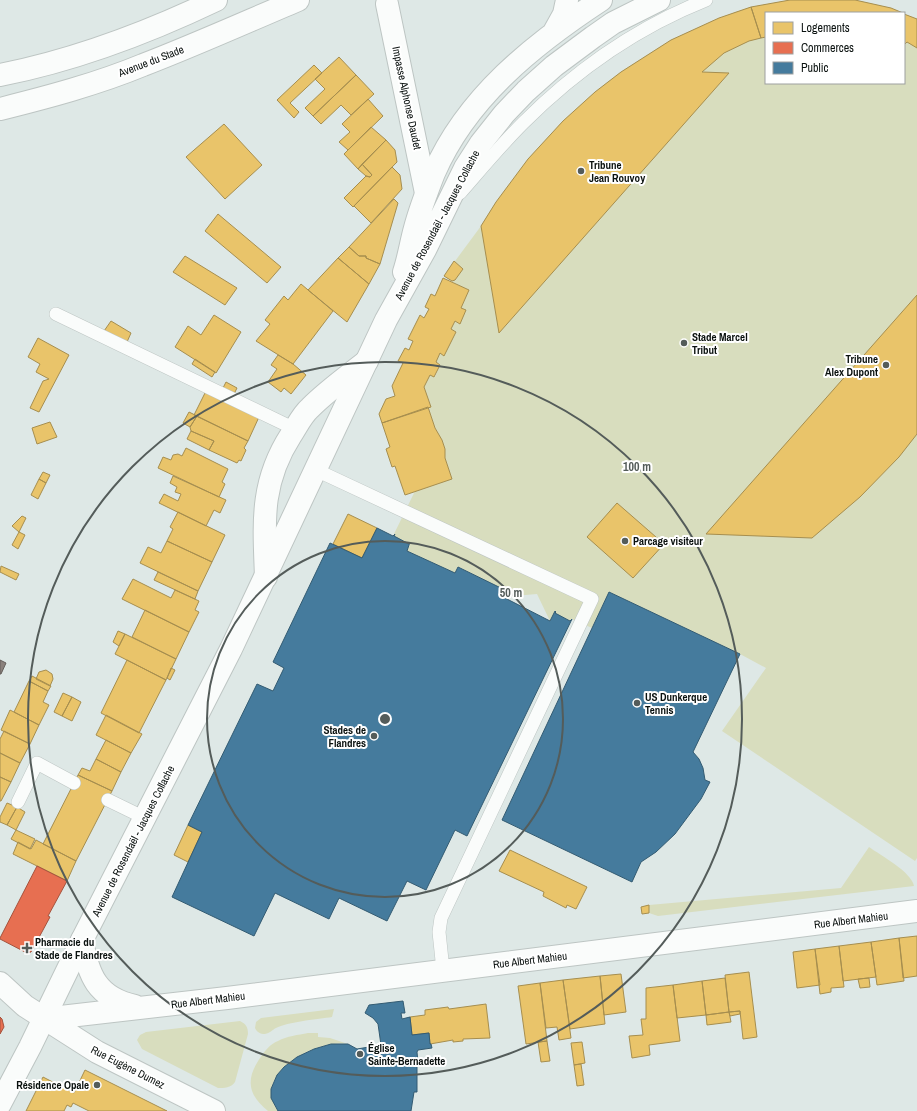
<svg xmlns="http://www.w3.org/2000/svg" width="917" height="1111" font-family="'Archivo Narrow',sans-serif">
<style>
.green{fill:#d8ddbe}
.homes{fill:#e9c46a;stroke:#a68e4f}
.shops{fill:#e76f51;stroke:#a5533d}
.public{fill:#457b9d;stroke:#335b72}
.industry{fill:#8a817c;stroke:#645f5b}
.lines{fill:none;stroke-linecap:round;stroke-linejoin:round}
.service-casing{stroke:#bdc5c3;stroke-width:14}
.minor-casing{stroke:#bdc5c3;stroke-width:24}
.tertiary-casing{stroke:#bdc5c3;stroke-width:24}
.secondary-casing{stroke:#bdc5c3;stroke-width:24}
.service{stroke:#fafcfb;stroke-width:13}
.minor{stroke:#fafcfb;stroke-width:22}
.tertiary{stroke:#fafcfb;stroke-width:22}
.secondary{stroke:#fafcfb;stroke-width:22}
.ring{fill:none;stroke:#545c5a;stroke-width:2}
.poi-dot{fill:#545c5a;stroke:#fff;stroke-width:1.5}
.labels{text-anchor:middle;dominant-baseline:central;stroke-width:4;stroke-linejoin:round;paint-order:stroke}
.street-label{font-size:11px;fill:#0a110f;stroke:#fff}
.poi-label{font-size:11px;font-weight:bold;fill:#0a110f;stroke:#fff;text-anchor:start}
.centre{fill:#545c5a;stroke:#fff;stroke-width:2}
.ring-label{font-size:12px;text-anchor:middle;font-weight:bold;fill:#545c5a;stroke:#fff;stroke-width:4;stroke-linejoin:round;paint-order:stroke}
</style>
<rect width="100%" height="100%" fill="#dee8e6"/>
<path class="green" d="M790,0h65l36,8 -125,5v70h138v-69l13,5v839l-2,3 -193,-130 44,-63 -26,-14 -131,-62 -17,36 -20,-9 -2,2 -15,-8v-1l-5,9 -13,-27 -34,3 4,-8 -1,-1 -1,2 -47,-23 -3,6 -48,-22 4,-9 -2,2 -15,-8v-2l21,-43 37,-12 -7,-21v-9l-3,-9 -7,-12 -7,-21 3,-1 -7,-19 6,-12 5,2 5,-12 -4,-3 4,-9 4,2 12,-23 -5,-3 4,-8 4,2 7,-13 -5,-2 8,-18 -15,-7 -10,-7 37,-50 15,-24 32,-43 35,-38 32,-29 26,-20 50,-32 64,-28 16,-5z
M869,847c11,8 43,25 45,39l-256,30 -9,-3v-8l192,-17z
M334,1009l-2,8c-13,2 -45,5 -56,11 -4,2 -6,5 -11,6 -5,0 -8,-2 -10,-6l1,-6 5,-4z
M240,1021c6,3 8,6 8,13l-13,48c-4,6 -11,6 -17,6l-76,-39 -5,-9 3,-5 6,-3z
M308,1033h10v4l12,1 18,6c-32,-5 -97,29 -70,67h-10c-21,-17 -22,-32 -8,-53 5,-7 10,-14 18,-17 9,-5 20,-6 30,-8z"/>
<path class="homes" d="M790,0h65l36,8 12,5h-137v24l-5,1 -10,-31z
M751,7l10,31 -12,3 -25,12 -22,19 27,1 -230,260 -18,-107 15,-24 32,-43 35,-38 32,-29 26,-20 50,-32 48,-22z
M904,14l13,5v29l-10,-6 -3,3z
M339,57l17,18 -43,41 -8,-8 20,-19 -10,-10z
M314,65l8,8 -32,30 9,9 -5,6 -17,-18z
M356,75l18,19 -23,21 -10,-10 -20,19 -8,-8z
M368,99l15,17 -35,34 -9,-8 11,-10 -8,-8z
M224,124l38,41 -37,34 -39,-42z
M371,127l15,13 -28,29 -14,-15z
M386,140l9,10 2,12 -44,45 -9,-9 22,-22 4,1 2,-2 -10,-11z
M362,164l10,11 -2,2 -4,-1 -8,-7z
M392,167l8,8 2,14 -31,34 -17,-17z
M394,199l4,4 -18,61 -14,-6v-2h-7l-10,-9z
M218,214l63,53 -14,16 -62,-52z
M349,247l10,9h7v2l14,6 -11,20 -31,-26z
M185,256l52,32 -12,17 -52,-33z
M338,258l31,26 -22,38 -39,-32z
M454,261l9,8 -8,11 -3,1 -8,-5z
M443,278l26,12 -8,18 5,2 -6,14 -5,-3 -4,8 5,3 -12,24 -4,-3 -4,9 4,3 -6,12 -4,-2 -6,12 7,20 -49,16 -3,-9 7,-15 9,-3 -3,-10 11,-23 -5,-2 7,-13 4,2 4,-9 -5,-2 12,-24 4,3 5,-9 -4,-2 6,-13 4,2z
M301,284l32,27 -40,53 -37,-23 14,-17 -5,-4 19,-24 4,4z
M917,295v139l-18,23 -39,40 -48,41 -106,-4z
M214,315l27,17 -25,41 -41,-26 13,-21 13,9z
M111,321l20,12 -4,9 -23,-11z
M38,338l31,17 -30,57 -9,-4 13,-27 6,-2 -13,-7 4,-8 -12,-7z
M278,355l15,9 13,11 -15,19 -7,-6 -3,4 -13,-10 9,-13 -6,-4z
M195,359l20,13 -3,5 -20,-13z
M226,382l11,6 -3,6 -11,-6z
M206,391l53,26 -11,24 -54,-26z
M428,407l7,21 7,12 3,9v9l7,21 -47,16 -10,-29 -3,1 -6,-18 4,-2 -8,-24z
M189,412l8,4 -7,11 -7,-4z
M197,416l51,25 -4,7 2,2 -5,11 -2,-1 -2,3 -28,-13 5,-9 -23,-10 -1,-4z
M50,422l7,15 -20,7 -5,-16z
M191,431l23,10 -5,9 -22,-11z
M186,448l42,21 -6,13 3,2 -6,13 -61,-29 5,-11 8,3 2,-5 5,-1 4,2z
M43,472l7,3 -4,8 -7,-4z
M173,476l53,24 -6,13 -6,-3 -8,16 -47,-23 5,-9 14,7 3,-7 -6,-2 2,-5 -7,-4z
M39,479l7,4 -8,16 -7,-4z
M617,503l47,41 -31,34 -46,-41z
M178,512l47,23 -13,27 -45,-21 6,-12 -3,-2z
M348,514l29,14 -15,30 -29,-14z
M22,516l4,2 -7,14 -7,-6z
M19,532l6,3 -7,14 -6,-4z
M167,541l45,21 -14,29 -58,-28 8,-16 13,6z
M1,566l18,8 -3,6 -16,-8z
M158,572l40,19 -3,8 -41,-19z
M133,579l38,19 4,-8 24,11 -4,9 4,2 -10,20 -67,-33z
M145,610l44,22 -13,27 -44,-22z
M118,631l7,3 -6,12 -6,-4z
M125,634l51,25 -10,21 -51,-26z
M127,660l39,20 -27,53 -38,-20z
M171,668l4,2 -5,10 -3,-2z
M46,670l6,4 1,5 -3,7 -14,-7 3,-7z
M32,676l19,10 -3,5 -19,-10z
M29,681l19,10 -5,11 6,3 -10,20 -25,-13z
M63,693l9,4 -10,19 -8,-4z
M72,697l9,5 -9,19 -10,-5z
M10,710l29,15 -9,19 -29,-14z
M106,715l36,19 -11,19 -35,-18z
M4,731l26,13 -10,19 -20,-10v-14z
M106,740l25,13 -10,19 -25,-13z
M0,753l20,10 -9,19 -11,-5z
M96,759l25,13 -9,19 -34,-16 4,-7 8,3z
M78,775l34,16 -36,70 -33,-17z
M0,777l11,5 -10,19h-1z
M7,803l10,4 -10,18 -7,-3v-5z
M17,807l8,5 -9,18 -9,-5z
M188,825l14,7 -14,30 -14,-7z
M16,830l19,9 -5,10 -19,-10z
M36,840l40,21 -9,20 -54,-27 5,-12 13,7z
M510,850l77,37 -11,22 -9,-4 -1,3 -23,-12 1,-4 -45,-21z
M649,905v8l-7,1 -1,-7z
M917,936v40l-14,2 -4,-40z
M899,938l5,43 -27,4 -6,-43z
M871,942l5,35 -33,4 -4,-35z
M839,946l5,41 -13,1v4l-11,2 -5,-45z
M815,949l5,36 -23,3 -4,-36z
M749,972l8,65 -14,2 -3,-28 -11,1 -4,-37z
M621,974l5,38 -22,3 -4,-39z
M600,976l5,48 -35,5 -7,-49z
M725,978l4,34 -23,3 -4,-34z
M869,978l1,9 -10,1 -2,-9z
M563,980l8,58 -12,2 -2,-13 -11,1 -6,-45z
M702,981l4,34 -29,3 -4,-33z
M540,983l7,58 -21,3 -8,-58z
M673,985l7,56 -31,4 1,10 -18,3 -3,-22 14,-1 -2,-16h5v-31z
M486,1004l4,34 -27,1v2l-10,1v-2l-23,4 -1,-11 -17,2 -2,-18 15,-2v-5l23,-3 1,2z
M740,1011v3l-10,2 -1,-4z
M729,1012l2,10 -24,3 -1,-10z
M547,1041l3,20 -9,1 -3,-20z
M582,1042l3,21 -11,2 -3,-22z
M581,1064l3,21 -7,1 -3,-21z
M85,1070l82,41h-78l-16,-8 -2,4 -4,-2 -3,6h-38l17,-34 31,16z"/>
<path class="shops" d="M37,866l30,15 -19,35 2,1 -7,13 -12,22 -4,1 -27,-14v-1z
M0,1017l2,2 2,8 -4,7z"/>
<path class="public" d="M377,528l16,8 2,-2 -1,2 15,8 1,-2 -3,9 48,22 3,-6 47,23 1,-2 1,1 -4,8 47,24 5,-10 1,1 -1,1 15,8 2,-2 -105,217 -12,-6 -29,60 -19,-9 -20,40 -48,-23 -10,21 -54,-26 -21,43 -82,-39 30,-65 -14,-7 69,-141 16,7 11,-23 -11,-6 57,-119 32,15z
M609,592l131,62 -47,98 6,7 4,9 2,12 5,2 -9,17 -26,35 -19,18 -15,10 -9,20 -130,-62z
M403,1001l2,12h-4l1,6 8,-2 2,18 17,-2 1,11h1l1,4 -14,2 -1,2 1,11h-1v29h-3l-3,19h-133l-7,-13v-9l6,-14 7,-8 13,-10 17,-8 17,-5h17l9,5 24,-4 -3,-21 -5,-6 -8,-5 4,-8z"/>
<path class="industry" d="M0,660l6,3 -5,11h-1z"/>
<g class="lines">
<g class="service-casing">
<path id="service" d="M460,193c21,-24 41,-48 63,-70 52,-52 115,-96 183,-123
M56,314l239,115
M316,470l276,129 -151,319 -2,14 4,38
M108,800l37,18
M18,802l19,-39 37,20"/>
</g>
<g class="minor-casing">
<path id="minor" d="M387,4l39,189
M266,577c-2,-54 -6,-94 25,-142 6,-9 11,-20 19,-27 18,-18 38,-32 57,-47
M82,940c6,35 15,58 53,66
M0,983l25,23 72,46 117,59
M43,1019l184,-21 690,-87"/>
</g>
<g class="tertiary-casing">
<path id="tertiary" d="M554,32l10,-18 3,-14
M404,272c5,-15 7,-30 11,-44 5,-19 12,-37 19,-55 33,-76 100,-129 167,-173
M0,1104l30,-57 52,-107 149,-291 155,-329 39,-70 40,-82 16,-25 23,-29 22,-23 28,-25 39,-29 20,-14 46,-23"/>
</g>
<g class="secondary-casing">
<path id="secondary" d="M0,75c76,-15 147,-42 216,-75
M0,109c48,-12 97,-25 143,-44 52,-20 103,-43 155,-65"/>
</g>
<use href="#service" class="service"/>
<use href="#minor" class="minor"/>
<use href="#tertiary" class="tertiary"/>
<use href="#secondary" class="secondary"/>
</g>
<g class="ring">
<circle cx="385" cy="719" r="178"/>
<circle cx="385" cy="719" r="357"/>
</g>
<g class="poi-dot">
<circle cx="581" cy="171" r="4"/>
<circle cx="684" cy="343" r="4"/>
<circle cx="886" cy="365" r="4"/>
<circle cx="625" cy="541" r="4"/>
<circle cx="637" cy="703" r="4"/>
<circle cx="374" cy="736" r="4"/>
<path d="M25 942h4v4h4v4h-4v4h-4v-4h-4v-4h4z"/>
<circle cx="360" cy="1054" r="4"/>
<circle cx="97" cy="1085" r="4"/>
</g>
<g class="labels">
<g class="street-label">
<text transform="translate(151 61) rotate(-21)">Avenue du Stade</text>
<text transform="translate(407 98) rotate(78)">Impasse Alphonse Daudet</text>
<text transform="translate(437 225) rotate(-62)">Avenue de Rosendaël - Jacques Collache</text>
<text transform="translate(133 841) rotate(-63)">Avenue de Rosendaël - Jacques Collache</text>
<text transform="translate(851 920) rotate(-7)">Rue Albert Mahieu</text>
<text transform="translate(530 960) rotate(-7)">Rue Albert Mahieu</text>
<text transform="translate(208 1000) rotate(-7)">Rue Albert Mahieu</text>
<text transform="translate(128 1067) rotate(27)">Rue Eugène Dumez</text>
</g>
<g class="poi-label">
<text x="589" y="165">Tribune<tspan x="589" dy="13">Jean Rouvoy</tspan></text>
<text x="692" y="337">Stade Marcel<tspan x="692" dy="13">Tribut</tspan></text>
<text x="878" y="359" text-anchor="end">Tribune<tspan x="878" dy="13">Alex Dupont</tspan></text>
<text x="633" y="541">Parcage visiteur</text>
<text x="645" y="697">US Dunkerque<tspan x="645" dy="13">Tennis</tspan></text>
<text x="366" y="730" text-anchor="end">Stades de<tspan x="366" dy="13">Flandres</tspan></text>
<text x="35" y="942">Pharmacie du<tspan x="35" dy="13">Stade de Flandres</tspan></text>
<text x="368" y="1048">Église<tspan x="368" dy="13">Sainte-Bernadette</tspan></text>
<text x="89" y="1085" text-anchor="end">Résidence Opale</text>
</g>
</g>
<circle cx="385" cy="719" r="6" class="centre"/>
<g class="ring-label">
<text x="637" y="471">100 m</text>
<text x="511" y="597">50 m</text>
</g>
<rect x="765" y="12" width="140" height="72" fill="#ffffff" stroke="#9da09f"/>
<rect x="773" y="22" width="20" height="12" fill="#e9c46a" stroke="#9da09f"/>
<text x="801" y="32" font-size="12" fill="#0a110f">Logements</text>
<rect x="773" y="42" width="20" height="12" fill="#e76f51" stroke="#9da09f"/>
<text x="801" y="52" font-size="12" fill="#0a110f">Commerces</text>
<rect x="773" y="62" width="20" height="12" fill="#457b9d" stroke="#9da09f"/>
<text x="801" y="72" font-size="12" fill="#0a110f">Public</text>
</svg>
